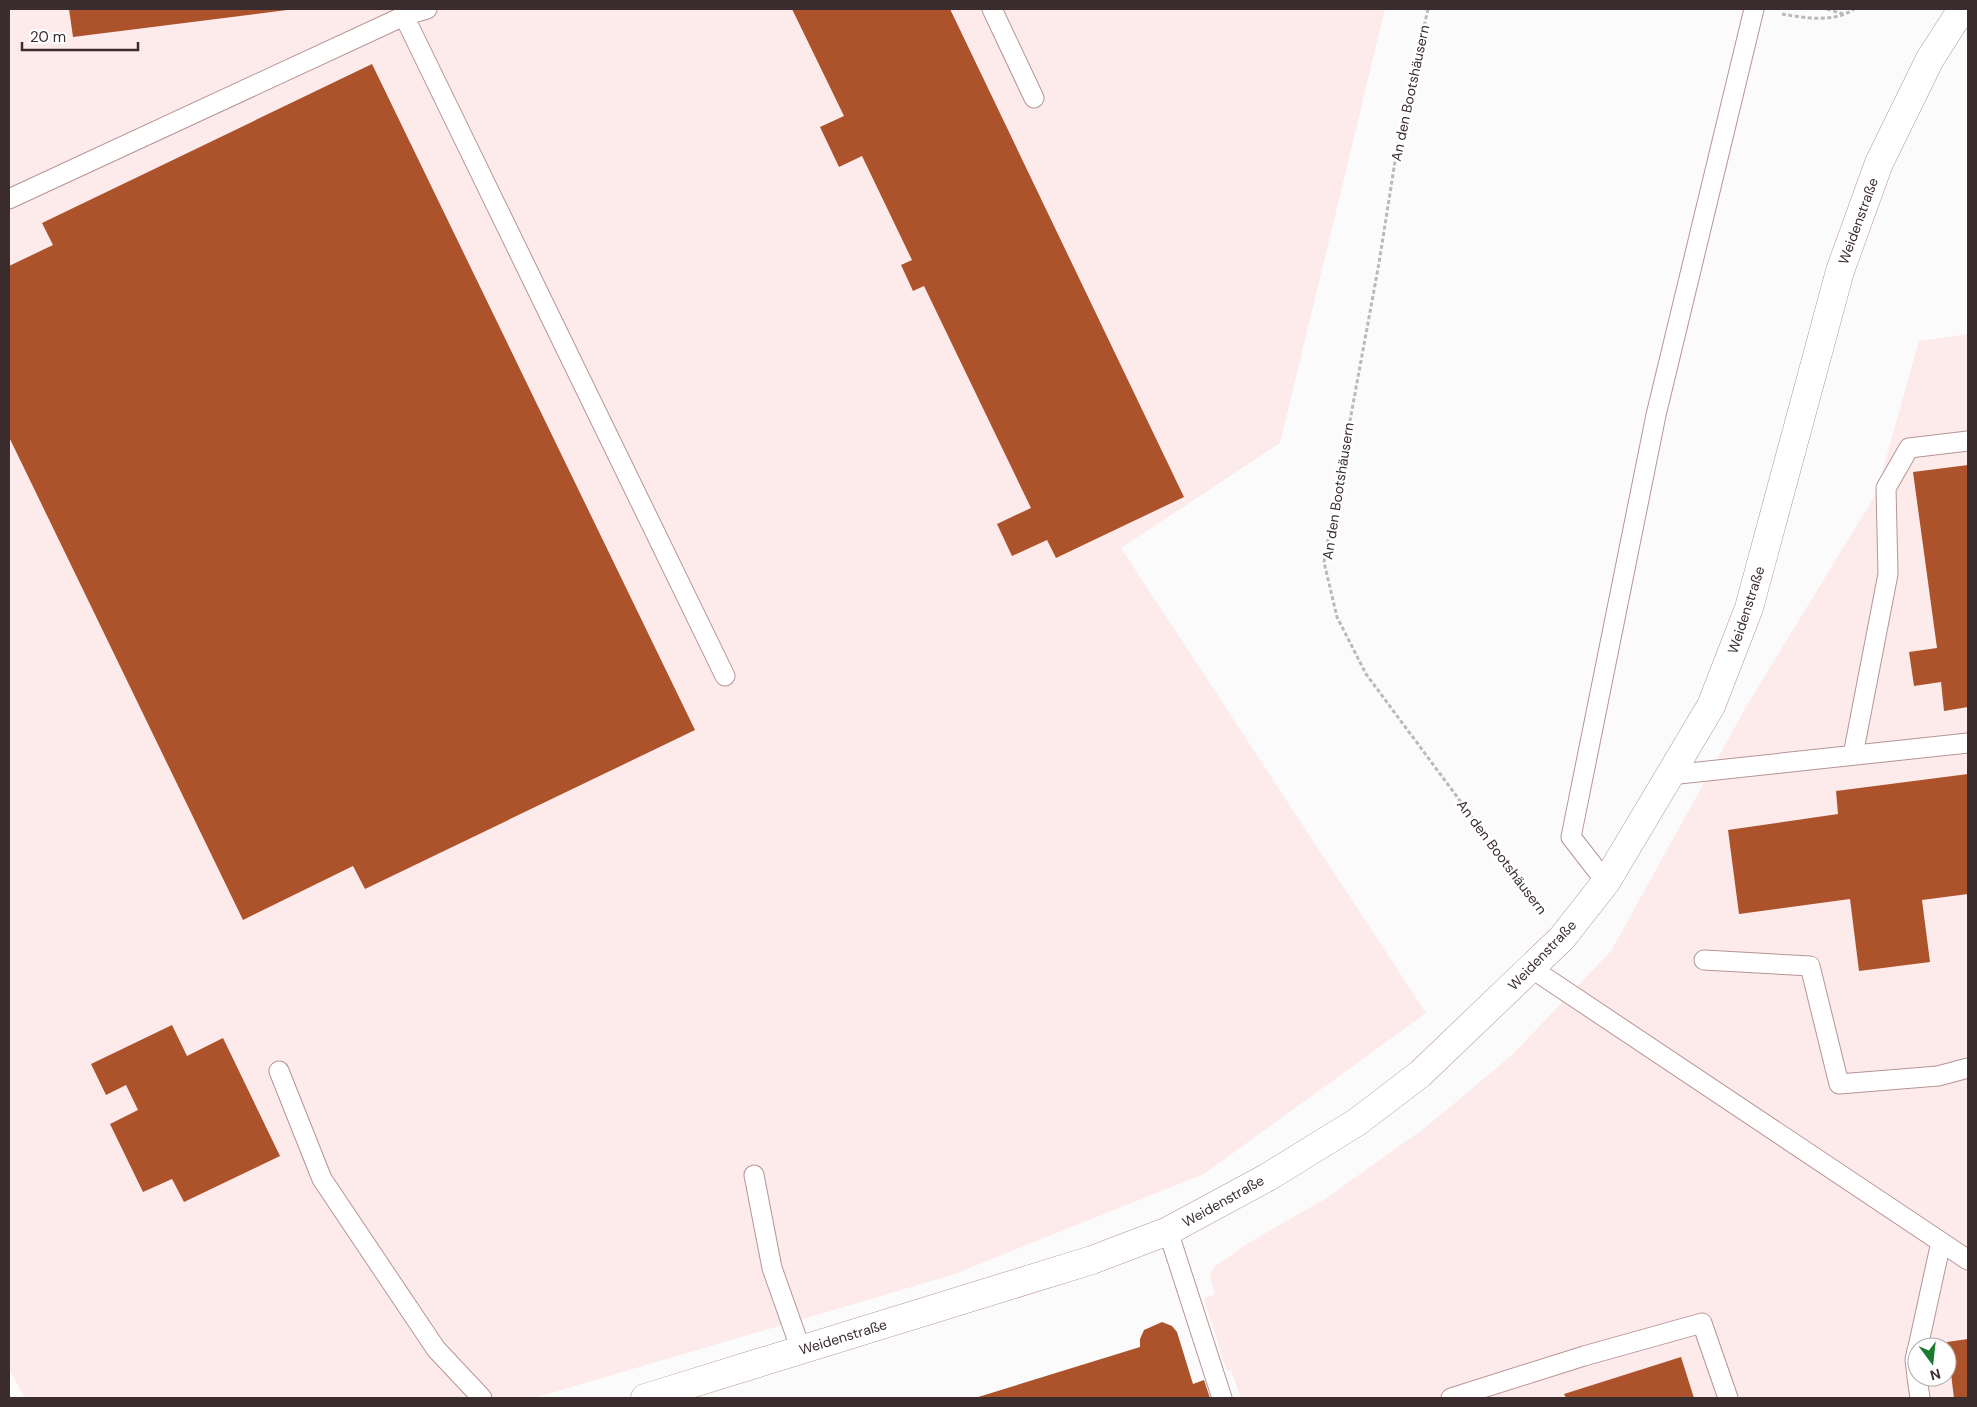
<svg xmlns="http://www.w3.org/2000/svg" width="1977" height="1407" font-family="'DM Sans',sans-serif">
<style>
.built{fill:#fdeaeb;fill-rule:evenodd}
.building{fill:#ac532c}
.lines{fill:none;stroke-linecap:round;stroke-linejoin:round}
.service-casing{stroke:#b79495;stroke-width:21}
.tertiary-casing{stroke:#b79495;stroke-width:29}
.path{stroke:#bdb8b9;stroke-width:3;stroke-dasharray:4 2.5;stroke-linecap:butt}
.service{stroke:#fff;stroke-width:19}
.tertiary{stroke:#fff;stroke-width:28}
.labels{text-anchor:middle;dominant-baseline:central;stroke-width:5;stroke-linejoin:round;paint-order:stroke}
.street-label{font-size:14px;fill:#3b2d2e;stroke:#fff}
</style>
<rect width="100%" height="100%" fill="#fbfbfb"/>
<path class="built" d="M9,9h1376l-105,434 -159,105 305,465 -222,161 -252,101 -418,123h-509l-16,-29z
M1968,334v1064h-727l-10,-28 -4,1 -23,-72 11,-5 -5,-18 4,-9 36,-25 75,-43 101,-72 86,-72 99,-104 135,-244 130,-213 43,-153zM1917,1347h30v30h-30z"/>
<path class="building" d="M69,9h218v1l-214,27z
M792,9h158l234,488 -128,61 -9,-18 -35,16 -15,-32 34,-16 -107,-222 -11,5 -12,-26 11,-5 -50,-104 -23,11 -19,-40 24,-11z
M372,64l323,666 -330,159 -12,-23 -110,54 -234,-483v-171l44,-21 -11,-22z
M1968,465v242l-24,4 -3,-29 -27,4 -5,-34 28,-4 -24,-176z
M1968,774v120l-46,6 8,62 -71,9 -9,-72 -111,15 -11,-84 110,-16 -2,-23z
M172,1025l15,31 36,-18 57,118 -96,46 -12,-23 -29,13 -33,-68 28,-14 -12,-25 -20,10 -15,-31z
M1162,1322l10,4 5,6 16,52 11,-4 6,18h-235l165,-51v-8l4,-9z
M1968,1339v59h-14l-7,-56z
M1681,1357l13,41h-128l-2,-4z"/>
<g class="lines">
<g class="service-casing">
<path id="service" d="M992,9l42,89
M404,16l23,-7
M9,199l395,-183 321,660
M1853,755l35,-181 -2,-86 23,-40 59,-7
M1670,775l298,-32
M1606,882l-35,-45 85,-422 98,-406
M1704,960l106,6 29,118 99,-8 30,-8
M1531,968l437,292
M279,1071l43,108 114,170 46,49
M754,1175l18,93 29,82
M1168,1231l54,167
M1918,1347l23,-105
M1917,1350l-2,10 2,16
M1917,1377l3,21
M1451,1398l133,-42 118,-33 26,75"/>
</g>
<g class="tertiary-casing">
<path id="tertiary" d="M645,1398l447,-138 76,-29 100,-54 89,-55 63,-48 142,-136 44,-56 105,-176 38,-98 91,-337 39,-108 51,-104 32,-50"/>
</g>
<path class="path" d="M1428,9l-29,127 -20,127 -55,299 13,55 29,57 175,236
M1827,9l16,5
M1782,14c23,4 52,9 72,-5"/>
<use href="#service" class="service"/>
<use href="#tertiary" class="tertiary"/>
</g>
<g class="labels">
<g class="street-label">
<text transform="translate(1410 93) rotate(-78)">An den Bootshäusern</text>
<text transform="translate(1858 221) rotate(-70)">Weidenstraße</text>
<text transform="translate(1338 491) rotate(-81)">An den Bootshäusern</text>
<text transform="translate(1746 610) rotate(-72)">Weidenstraße</text>
<text transform="translate(1502 857) rotate(53)">An den Bootshäusern</text>
<text transform="translate(1542 955) rotate(-46)">Weidenstraße</text>
<text transform="translate(1223 1201) rotate(-29)">Weidenstraße</text>
<text transform="translate(843 1337) rotate(-17)">Weidenstraße</text>
</g>
</g>
<rect width="1977" height="1407" fill="none" stroke="#3b2d2e" stroke-width="20"/>
<g transform="translate(1932 1362) rotate(165)"><circle r="24" fill="#ffffff" stroke="#b1abab"/>
<path d="M0-4L9 19L0 12L-9 19Z" fill="#1b7c2f"/>
<text y="-8" font-size="14" font-weight="bold" text-anchor="middle" fill="#3b2d2e">N</text>
</g>
<path d="M22 42v8h116v-8" fill="none" stroke="#3b2d2e" stroke-width="2.5"/>
<text x="30" y="42" font-size="15" fill="#3b2d2e" stroke="#ffffff" stroke-width="4" paint-order="stroke">20 m</text>
</svg>
